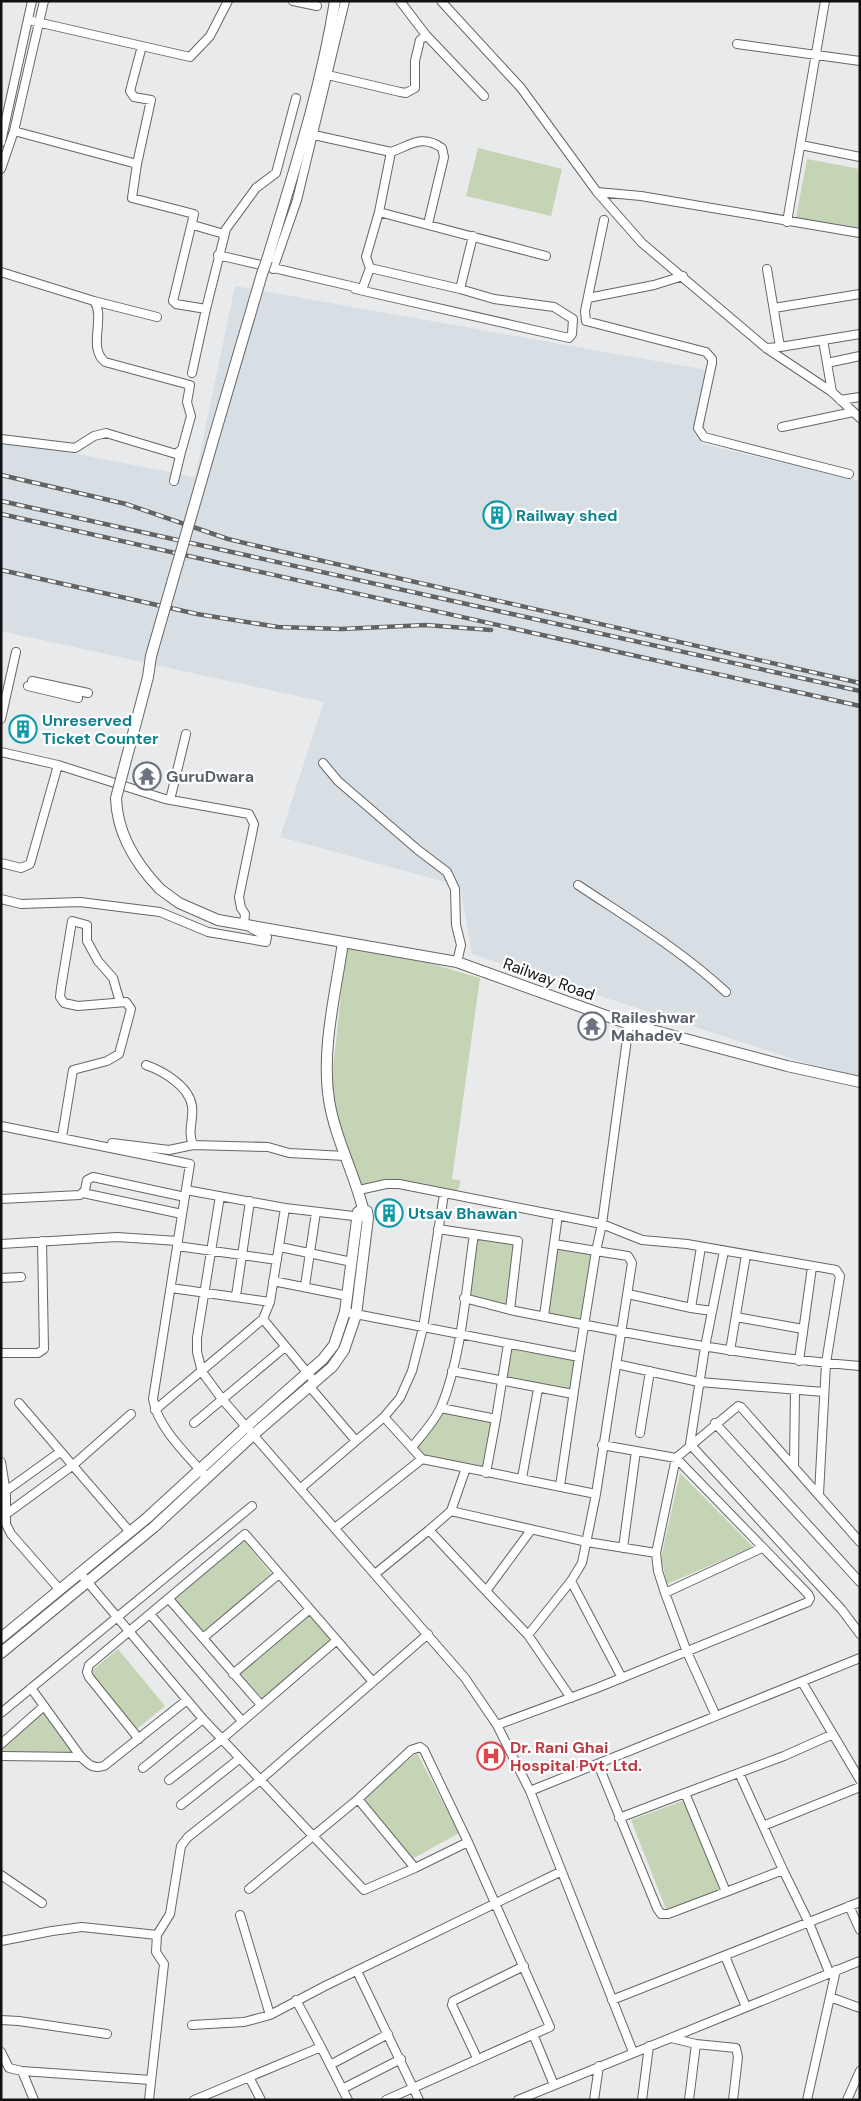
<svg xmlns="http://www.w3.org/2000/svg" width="861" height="2101" font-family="'DM Sans',sans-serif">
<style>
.built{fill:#d7dee4}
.green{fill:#c5d4b4}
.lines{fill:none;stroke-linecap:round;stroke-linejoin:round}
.minor-casing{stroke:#656667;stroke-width:10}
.tertiary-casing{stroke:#656667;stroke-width:12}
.minor{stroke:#fff;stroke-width:8}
.tertiary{stroke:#fff;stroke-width:10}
.rail-casing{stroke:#626364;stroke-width:4.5}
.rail{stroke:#fff;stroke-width:2.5;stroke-dasharray:8;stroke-linecap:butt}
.tertiary-bridge-casing{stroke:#656667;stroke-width:12;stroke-linecap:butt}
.tertiary-bridge{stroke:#fff;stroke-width:10}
.labels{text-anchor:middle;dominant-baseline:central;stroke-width:4.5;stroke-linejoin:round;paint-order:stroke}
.culture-label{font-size:16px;font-weight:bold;fill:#0d838f;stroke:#fff;text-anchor:start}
.worship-label{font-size:16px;font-weight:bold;fill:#5b616d;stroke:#fff;text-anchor:start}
.street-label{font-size:16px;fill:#111112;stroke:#fff}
.health-label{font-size:16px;font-weight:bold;fill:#be3a42;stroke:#fff;text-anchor:start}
</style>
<rect width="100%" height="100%" fill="#e9eaeb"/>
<path class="built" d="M235,286l477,85 -10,73 158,37v597l-24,-5 -364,-119 -12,-68 -180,-49 44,-135 -323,-71v-192l194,38z"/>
<path class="green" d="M478,148l84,21 -11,47 -85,-20z
M807,159l53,10v59l-64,-11z
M349,947l77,15 54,16 -28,201 9,2 -5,14c-33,-8 -65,-22 -97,-7l-24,-68 -3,-42 14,-128z
M477,1238l40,6 -9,62 -40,-10z
M555,1246l38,9 -12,66 -34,-7z
M510,1349l65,11 -5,31 -65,-11z
M441,1410l53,11 -10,49 -61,-13 -7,-8z
M680,1473l73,74 -86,37 -6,-26z
M244,1540l28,35 -68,57 -29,-33z
M308,1614l23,26 -69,58 -22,-26z
M118,1649l47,57 -28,23 -48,-56z
M44,1710l32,45 -75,-2v-6z
M417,1753l42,80 -47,26 -51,-60z
M685,1800l35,92 -53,20 -36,-92z"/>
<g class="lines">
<g class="minor-casing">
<path id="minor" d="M293,1l24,5
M400,1l26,34
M441,1l80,87 76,104 45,51 124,105 66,44 28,26
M737,44l123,17
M142,46l48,11 20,-21 18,-35
M332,76l68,16 6,1 9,-5v-27l5,-21 6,-5 58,61
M14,131l123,33 14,-64 -17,-3 -4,-6 12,-45 -114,-26
M314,135l77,17 -12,60 167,44
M1,142l31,-141
M801,145l59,12
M391,152c20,-7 31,-18 51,-4l2,9 -16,67
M137,164l-5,34 62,16 -21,87 3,3 30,5 20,-80 30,-41 20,-15 20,-75
M1,169l13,-38 30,-130
M597,192l44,4 219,37
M604,220l-19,91 1,10 120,31 6,7v4l-14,65 6,9 145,37
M787,222l38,-221
M193,225l31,9
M218,255l141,33 4,-1 7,-19 -4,-11 13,-45
M370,268l90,21 13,-53
M273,269l24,-69 48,-199
M767,269l13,78
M1,272l93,29c12,17 -7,46 11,61l85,23 -3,17 4,14 -9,33 -6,5 -70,-21 -12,3 -19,12 -74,-9
M355,289l214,49 3,-4 1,-15 -19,-12 -60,-8 -34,-10
M588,298l66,-13 29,-9
M94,301l63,16
M774,308l86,-14
M823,340l9,52
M766,348l14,-1 80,-13
M827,363l33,-7
M192,373l14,-64
M840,400l20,-3
M782,427l71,-15
M174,481l7,-29
M32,681l56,12
M28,686l50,12
M1,719l15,-67
M1,752l57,13 107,34 84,15 5,10 -15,73 2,11 4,6 -1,10 23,13 -1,5 -58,-10 -48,-20 -80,-10 -59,2 -20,-5
M323,763l15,18 80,69 29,22 8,17 1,36 5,20 -4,17
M170,800l16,-66
M1,863l20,5 9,-4 28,-99
M578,885c51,34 103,65 148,107
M146,1065c17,6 43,21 46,41 2,15 -5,23 1,39l75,2 21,6 56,3
M1,1126l189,38 -37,235c5,30 35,56 54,79
M62,1137l11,-67 34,-9 12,-7 12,-45 -5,-7 -48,4 -14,-3 -4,-6 1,-9 11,-67 15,4v16l11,20 15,17 7,24
M112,1143l57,7 24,-5
M186,1190l99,18 77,9
M359,1190l27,-6h13l203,40 40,16 45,4 149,26 4,6 -14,87 -7,131
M83,1193l99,21
M220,1196l-23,142v14l5,20 20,27 243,279 32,47 33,66 103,261
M1,1199l79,-4 5,-5 2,-10 6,-3 92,20
M285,1208l-15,94 -7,17 52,63
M438,1229l80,12 -8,69 -46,-12
M1,1244l116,-7 61,4
M554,1244l42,7 -17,106
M177,1246l100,14
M280,1247l72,15
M724,1251l-19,96 -15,97 152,166 18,24
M1,1278l20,-1
M273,1281l75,15
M305,1286l11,-74
M171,1288l99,14
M628,1294l63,14 10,-61
M236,1296l14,-95
M691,1308l21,3
M510,1310c116,23 231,46 350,56
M345,1312l234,45 -19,129
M544,1316l14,-101
M736,1317l67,12
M730,1351l16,-96
M1,1353h37l6,-4 -2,-108
M799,1361l13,-94
M616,1364l83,18 125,10
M452,1371l121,23
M310,1387l46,54
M19,1403l111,129
M441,1408l55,11 -10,54
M155,1410l108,-91
M384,1417l38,42
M496,1419l12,-75
M194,1423l91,-76
M715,1423l145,159
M640,1433l10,-62
M602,1445l74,13 -20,95 2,18 7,22 97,-45
M412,1447c10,-12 22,-25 29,-40 21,-50 25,-119 33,-173
M1,1462l5,31v31l5,10 49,56
M794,1466l1,-76
M466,1468l-15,43 -22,19 57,61 45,-61
M522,1478l16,-89
M301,1488l83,-71 16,-19 12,-27 11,-43 21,-134
M3,1493l57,-41
M451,1511l136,31 69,11
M5,1515l67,-49 59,-52
M335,1528l87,-69 174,35
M623,1548l13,-97
M80,1573l123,146 161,171 51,-22 53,-26
M375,1574l54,-44
M571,1581l51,97
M486,1591l42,44
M665,1593l22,59 29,64
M169,1599l92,106
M150,1614l92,107
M203,1638l76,-64
M233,1674l77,-65
M802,1682l58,98
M31,1688l50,69c8,8 12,12 23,9l83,-66
M571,1698l-43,-63 43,-54 11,-18 14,-69 36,-231 -4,-7 -32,-5 6,-27 27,-200
M1,1713l251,-207
M497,1725l100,-37 211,-86 2,-4 -2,-4 -132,-136 62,-52 3,1 119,135
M139,1739l-50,-62 -2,-5 2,-7 156,-131 128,148
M1,1744l43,-38
M1,1756l80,1
M598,1764l59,144 4,6h7l58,-22 -41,-99 -66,25
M143,1768l60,-49
M739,1773l44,97
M169,1780l53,-41 115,-99
M530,1791l330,-133
M685,1793l99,-37 47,-21
M358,1799l57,69
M181,1805l58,-46
M763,1826l97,-39
M1,1875l41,28
M249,1889l109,-90 53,-49 9,-3 4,3 44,92 82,185 -164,73
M726,1892l57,-22 26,53 20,49
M849,1906l11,24
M240,1915l30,100
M1,1941l51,-10 30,-4 75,8
M725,1956l21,51
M357,1971l62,129
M830,1997l30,11
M612,2000l248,-98
M1,2020l18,1 88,13
M192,2025l52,-3 26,-7 55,-29 235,-114
M533,2034l21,51
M671,2038l25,6 40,4 2,9 -5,43
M321,2047l27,53
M1,2052l8,16 13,3 12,29
M477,2058l-25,-53 1,-4 71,-35
M330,2065l58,-31
M22,2071l129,9
M249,2077l12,23
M342,2089l59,-30
M149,2100l15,-136 -8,-12 1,-17 13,-21 11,-68 7,-9 71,-56 169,-147
M194,2100l127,-53 -25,-47
M518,2100l342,-139
M594,2100l5,-34
M642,2100l7,-54
M689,2100l7,-56
M807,2100l29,-130
M847,2100l13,-29"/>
</g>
<g class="tertiary-casing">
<path id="tertiary" d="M267,260c26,-86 54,-170 68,-259
M212,444l50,-170
M160,889l19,14 39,17 239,42 172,62 158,42 73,16
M343,942c-7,50 -22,107 -14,158 6,38 25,72 34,109
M1,1638l146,-120 99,-91 77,-68 11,-14 11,-33 13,-100 5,-3
M1,1653l153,-126 99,-92 79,-68 12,-17 12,-35 12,-97 -1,-7 -4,-2"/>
</g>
<use href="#minor" class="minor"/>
<use href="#tertiary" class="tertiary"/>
<g class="rail-casing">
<path id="rail" d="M1,475l125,29 102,35 29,7 603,137
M1,501l859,190
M1,514l859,192
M1,570l196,44 81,13 63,2 85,-4 65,5"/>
</g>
<use href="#rail" class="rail"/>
<g class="tertiary-bridge-casing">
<path id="tertiary-bridge" d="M262,274l5,-14
M160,889c-25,-26 -43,-55 -44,-91l32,-121 3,-21 61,-212"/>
</g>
<use href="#tertiary-bridge" class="tertiary-bridge"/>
</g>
<defs>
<g id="building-ring" transform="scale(1.4375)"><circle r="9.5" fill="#fff" stroke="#0f9aa8" stroke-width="1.5"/><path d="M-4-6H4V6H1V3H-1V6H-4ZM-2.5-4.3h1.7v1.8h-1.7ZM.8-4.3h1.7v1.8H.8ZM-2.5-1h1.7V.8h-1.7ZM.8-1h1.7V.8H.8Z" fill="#0f9aa8"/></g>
<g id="temple-ring" transform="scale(1.4375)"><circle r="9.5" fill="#fff" stroke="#6b7280" stroke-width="1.5"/><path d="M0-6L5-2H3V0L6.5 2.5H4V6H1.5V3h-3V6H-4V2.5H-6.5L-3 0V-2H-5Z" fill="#6b7280"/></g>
<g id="hospital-ring" transform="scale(1.4375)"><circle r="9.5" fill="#fff" stroke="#e0444e" stroke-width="1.5"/><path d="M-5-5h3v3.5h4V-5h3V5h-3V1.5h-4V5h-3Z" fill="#e0444e"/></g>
</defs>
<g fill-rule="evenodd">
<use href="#building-ring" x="497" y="515"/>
<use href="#building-ring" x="23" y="729"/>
<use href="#temple-ring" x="147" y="776"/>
<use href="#temple-ring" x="592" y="1026"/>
<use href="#building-ring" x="389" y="1213"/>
<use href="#hospital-ring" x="491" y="1756"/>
</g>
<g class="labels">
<g class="culture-label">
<text x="516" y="515">Railway shed</text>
<text x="42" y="720">Unreserved<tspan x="42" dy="18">Ticket Counter</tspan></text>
<text x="408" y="1213">Utsav Bhawan</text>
</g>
<g class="worship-label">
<text x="166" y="776">GuruDwara</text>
<text x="611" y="1017">Raileshwar<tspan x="611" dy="18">Mahadev</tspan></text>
</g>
<g class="street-label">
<text transform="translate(549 979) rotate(20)">Railway Road</text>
</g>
<g class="health-label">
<text x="510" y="1747">Dr. Rani Ghai<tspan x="510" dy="18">Hospital Pvt. Ltd.</tspan></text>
</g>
</g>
<rect width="861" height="2101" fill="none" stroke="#111112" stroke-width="5"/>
</svg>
